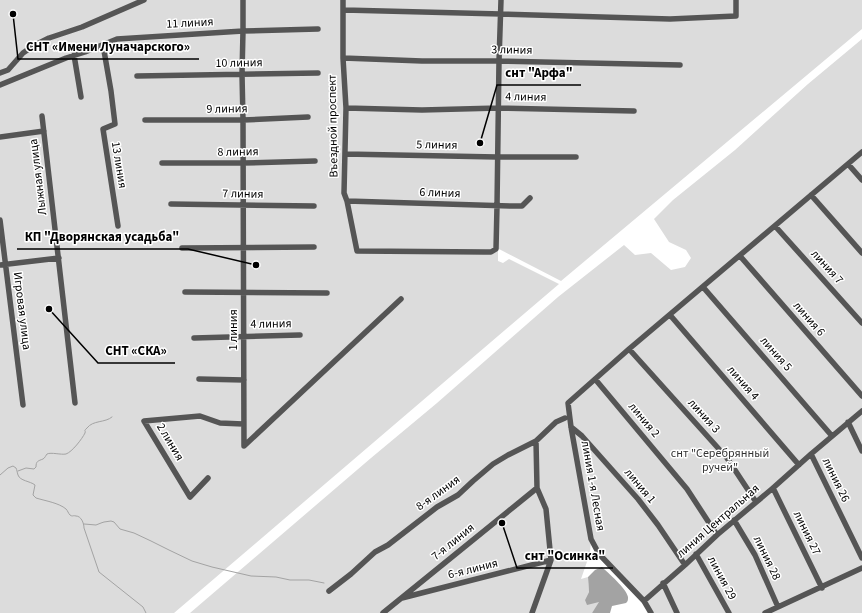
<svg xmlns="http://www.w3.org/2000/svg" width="862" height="613" font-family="'Source Sans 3',sans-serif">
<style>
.green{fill:#dcdcdc}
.water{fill:#a3a3a3}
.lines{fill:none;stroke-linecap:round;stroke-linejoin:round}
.stream{stroke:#a3a3a3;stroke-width:1}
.minor{stroke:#555;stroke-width:5.5}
.labels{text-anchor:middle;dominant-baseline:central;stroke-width:3;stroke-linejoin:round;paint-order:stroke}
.street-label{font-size:12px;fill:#000;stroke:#fff}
.park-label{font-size:12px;fill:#333;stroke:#fff}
.leader{fill:none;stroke:#000;stroke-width:1.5}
.callout-dot{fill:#000;stroke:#fff;stroke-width:1.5}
.callout-label{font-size:13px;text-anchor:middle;font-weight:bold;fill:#000;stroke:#fff;stroke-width:3;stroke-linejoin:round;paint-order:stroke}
</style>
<rect width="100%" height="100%" fill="#fff"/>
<path class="green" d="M0,0h862v29l-301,252 -62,-32h-1v12l5,2 6,-4 50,25 -385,329h-174z
M862,39v574h-211l-52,-59 -8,-14 -1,13 -9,26 7,-2 1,15 -4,8 15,2 -8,11h-402l181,-155 66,-55 121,-106 66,-52 11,10 16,-2 20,17 14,-3 6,-9 -5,-8 -17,-8 -15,-23 19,-19 62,-50 73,-66z"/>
<path class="water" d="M602,567c6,6 25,22 26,30 0,3 0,4 -2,6l-14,3 -2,7h-18l7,-11 -12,3 -2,-5 4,-8 -1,-15 7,-7z"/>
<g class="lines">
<path class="stream" d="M18,471l8,-3 8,1 2,-2c0,-6 2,-6 7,-8 2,-1 3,-4 4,-5 4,-2 14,1 19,0 6,-2 16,-15 19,-21 1,-4 -2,-1 2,-5 6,-8 18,-5 25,-11
M0,475l8,-7 5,-2 3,2c1,2 1,4 2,7 2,6 12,6 17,10l-2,10 3,3c10,3 23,5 30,11 2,2 2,4 4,6 3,2 2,0 6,1 5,0 8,7 8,12l15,44 44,35 3,6
M84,524l12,1 5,-2 3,-1 7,-1 3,1 6,7 14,4 17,8 18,9 23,11 20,6 39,9 25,1 14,3h19l15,3"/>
<path class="minor" d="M243,0v31l-1,43 1,46 1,326 157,-147
M343,0v58l3,50 -2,85 3,8 10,50 128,1h6l5,-3 1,-43 2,-145 2,-61
M344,10l157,4 169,5 66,-3v-16
M103,45l8,46 4,33 -12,5 15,97
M74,55l7,42
M343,58l79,3h77l181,4
M0,73l8,-3 15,-17 10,-7 16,-8 33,-11 62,-27
M137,76l181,-3
M0,85l66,-27 19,-6 32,-13 126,-8 75,-2
M346,108l76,2 77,-2 135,3
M42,116l33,287
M145,120h98l65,-3
M0,137l44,-6
M345,154l152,3h79
M162,163h81l72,-2
M848,164l14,16
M811,195l51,58
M347,201l164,5h11l8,-8
M171,204l143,2
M0,220l23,185
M775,226l87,97
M182,248l132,-1
M740,256l122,140
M0,265l59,-7
M703,287l129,149
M185,292l142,1
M670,315l129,150
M194,338l106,-3
M629,349l98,109 29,44
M199,379l45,1
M595,379l92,110 30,46
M848,422l14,29
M571,427l11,9 56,63 20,26 27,40
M811,454l51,104
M208,478l-18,19 -46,-76 56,-5 20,7 23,1
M773,488l49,100
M734,520l21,35 23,52
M696,554l33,59
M663,583l14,30
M329,591l22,-17 24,-22 13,-7 49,-38 21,-12 15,-14 20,-17 15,-9 28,-14 20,-19 9,-4
M402,598l149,-38
M644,601l41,-36 32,-30 56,-47 38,-34 51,-43
M383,613l154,-125
M532,613l19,-53 -5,-51 -9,-21 -1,-47
M651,613l-7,-12 -45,-47 -8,-15 -20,-112 -3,-24 61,-54 233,-197
M765,613l97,-45"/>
</g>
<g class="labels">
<g class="street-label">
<text transform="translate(190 23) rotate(-3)">11 линия</text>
<text transform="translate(512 50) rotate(1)">3 линия</text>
<text transform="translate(239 63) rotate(-1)">10 линия</text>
<text transform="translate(526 97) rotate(1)">4 линия</text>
<text transform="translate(227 109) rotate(-1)">9 линия</text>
<text transform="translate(333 126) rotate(-91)">Въездной проспект</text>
<text transform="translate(437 145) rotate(1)">5 линия</text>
<text transform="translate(238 152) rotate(-1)">8 линия</text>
<text transform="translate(119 165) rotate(81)">13 линия</text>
<text transform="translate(38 177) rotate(-97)">Лыжная улица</text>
<text transform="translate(440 193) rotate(2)">6 линия</text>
<text transform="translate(243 194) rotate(1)">7 линия</text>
<text transform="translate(827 267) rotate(48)">линия 7</text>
<text transform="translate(22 311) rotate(83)">Игровая улица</text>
<text transform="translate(809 319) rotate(49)">линия 6</text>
<text transform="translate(271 324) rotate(-1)">4 линия</text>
<text transform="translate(233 330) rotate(-90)">1 линия</text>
<text transform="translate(776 354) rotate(49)">линия 5</text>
<text transform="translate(743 383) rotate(49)">линия 4</text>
<text transform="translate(704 416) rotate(48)">линия 3</text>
<text transform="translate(644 420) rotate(50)">линия 2</text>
<text transform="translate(170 442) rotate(59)">2 линия</text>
<text transform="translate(836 480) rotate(64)">линия 26</text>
<text transform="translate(593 486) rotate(80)">линия 1-я Лесная</text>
<text transform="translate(640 486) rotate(50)">линия 1</text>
<text transform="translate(438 493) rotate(-36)">8-я линия</text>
<text transform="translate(718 521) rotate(-41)">линия Центральная</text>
<text transform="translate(807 533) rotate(64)">линия 27</text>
<text transform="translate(453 542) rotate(-39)">7-я линия</text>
<text transform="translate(767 558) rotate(64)">линия 28</text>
<text transform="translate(473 569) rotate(-14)">6-я линия</text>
<text transform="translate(722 578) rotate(62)">линия 29</text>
</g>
<g class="park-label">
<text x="720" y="453">снт "Серебрянный<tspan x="720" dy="14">ручей"</tspan></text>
</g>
</g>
<path class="leader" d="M13 14L18 59H199M480 143L497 85H581M256 265L188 249H17M49 309L98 363H175M502 523L517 568H613"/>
<g class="callout-dot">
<circle cx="13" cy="14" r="4"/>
<circle cx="480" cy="143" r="4"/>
<circle cx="256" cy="265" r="4"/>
<circle cx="49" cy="309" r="4"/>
<circle cx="502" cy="523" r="4"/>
</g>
<g class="callout-label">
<text x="108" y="51">СНТ «Имени Луначарского»</text>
<text x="539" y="77">снт "Арфа"</text>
<text x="102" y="241">КП "Дворянская усадьба"</text>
<text x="136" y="355">СНТ «СКА»</text>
<text x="565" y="560">снт "Осинка"</text>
</g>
</svg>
